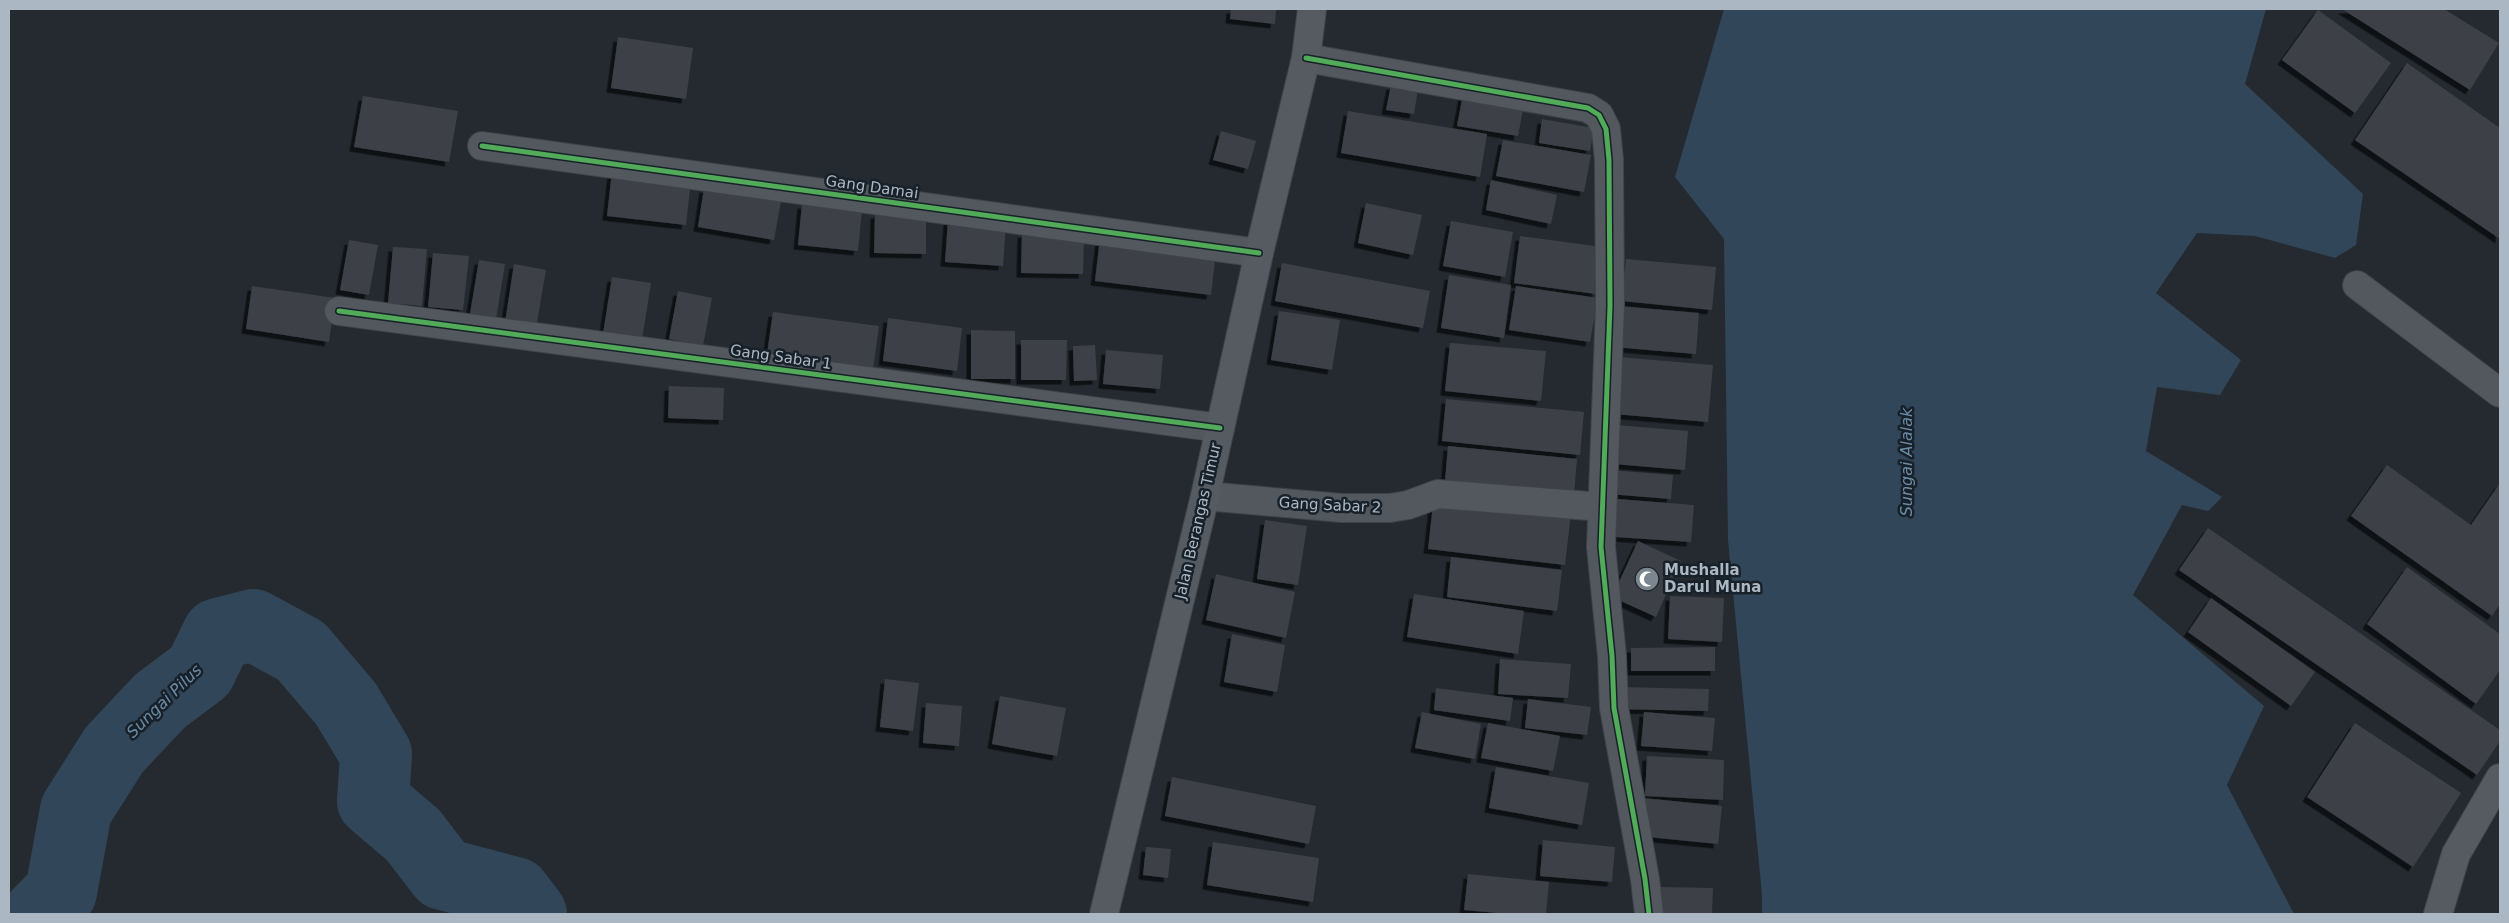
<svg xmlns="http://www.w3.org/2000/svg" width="2509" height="923" font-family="'DejaVu Sans',sans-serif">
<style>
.water{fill:#314658}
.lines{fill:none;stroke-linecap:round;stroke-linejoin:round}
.river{stroke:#314658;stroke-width:72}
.building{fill:#3c4146;filter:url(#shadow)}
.minor-casing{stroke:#404448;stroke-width:30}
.primary-casing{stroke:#40474c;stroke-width:30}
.minor{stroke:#52585e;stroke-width:28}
.primary{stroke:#555b61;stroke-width:28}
.cycleway-casing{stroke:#182129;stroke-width:8}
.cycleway{stroke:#51ab58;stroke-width:5}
.labels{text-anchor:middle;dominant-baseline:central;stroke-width:5;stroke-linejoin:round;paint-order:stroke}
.street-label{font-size:15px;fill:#abb7c3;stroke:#182129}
.poi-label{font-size:15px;font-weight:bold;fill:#abb7c3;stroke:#182129;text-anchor:start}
.water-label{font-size:16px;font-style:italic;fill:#6c8da7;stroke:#182129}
</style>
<defs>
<filter id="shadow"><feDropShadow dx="-4.5" dy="4.5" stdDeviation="0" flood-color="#0009"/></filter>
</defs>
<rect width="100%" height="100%" fill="#242a2f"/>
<path class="water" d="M1724,9h542l-21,75 118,110 -7,51 -21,13 -80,-22 -58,-3 -41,60 85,67 -21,35 -63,-8 -11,64 76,46 -14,14 -26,-6 -49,90 131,111 -37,79 67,129h-532v-19l-34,-355 -4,-301 -49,-62z"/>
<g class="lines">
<path class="river" d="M39,914l22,-22 15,-82 38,-60 46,-49 40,-30 18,-37 35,-9 48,26 45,53 30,50 -3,47 40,34 30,39 72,19 16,21"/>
</g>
<path class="building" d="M1231,9h45l-1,15 -45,-5z
M2342,9h102l55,34 -29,47z
M2318,10l73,53 -36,50 -73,-53z
M618,37l75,11 -7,51 -75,-11z
M2407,63l93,65v111l-145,-99z
M1391,85l27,4 -4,25 -28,-4z
M1463,94l61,10 -6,32 -61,-10z
M363,96l95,15 -9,51 -95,-15z
M1348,111l139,23 -7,43 -139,-24z
M1542,119l52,9 -4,23 -51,-8z
M1221,131l35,10 -8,28 -35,-9z
M1503,140l88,15 -7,37 -88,-16z
M612,171l79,9 -5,45 -79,-9z
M1491,180l66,15 -6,29 -65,-14z
M704,188l77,13 -7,39 -76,-13z
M1366,203l56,12 -9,40 -55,-12z
M802,204l60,6 -4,41 -60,-6z
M875,214h51v40l-52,-1z
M948,220l58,4 -3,42 -58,-4z
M1451,221l62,11 -8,45 -62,-11z
M1022,233l62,3 -1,38 -62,-1z
M1520,236l82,11 -6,47 -82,-11z
M1100,238l116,14 -5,43 -116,-14z
M349,240l29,5 -9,50 -29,-5z
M393,247l34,2 -5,57 -34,-3z
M433,253l36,3 -6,54 -35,-3z
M1626,259l90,8 -4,43 -90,-9z
M479,260l26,4 -9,55 -26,-5z
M1282,263l148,28 -7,37 -148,-27z
M514,264l32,6 -11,64 -31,-5z
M1449,275l62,10 -7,53 -63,-10z
M612,277l39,6 -10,63 -39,-6z
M252,286l83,12 -6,44 -83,-13z
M1516,286l82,12 -8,44 -81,-12z
M678,291l34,7 -9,48 -34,-7z
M1617,306l82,7 -3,41 -83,-7z
M1279,311l61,9 -8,50 -61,-10z
M773,312l106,14 -6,43 -106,-15z
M888,318l74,10 -5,43 -74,-10z
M971,330l44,1v48h-44z
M1021,340h46l-1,40h-45z
M1450,343l96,8 -5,50 -96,-10z
M1095,345l2,35 -23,1 -1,-35z
M1106,350l57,5 -3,34 -57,-5z
M1619,357l94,8 -5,57 -94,-8z
M669,386l55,2 -1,32 -55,-2z
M1446,399l138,13 -4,43 -138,-14z
M1617,425l71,6 -3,39 -71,-6z
M1448,446l129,13 -4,47 -129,-13z
M2387,465l84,60 29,-42v121l-8,12 -141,-100z
M1610,470l63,5 -2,24 -63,-5z
M1434,496l137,17 -6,52 -137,-16z
M1617,499l77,6 -3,37 -76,-5z
M1265,520l42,6 -9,59 -41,-6z
M2208,528l292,202v11l-23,34 -298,-205z
M1638,541l43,20 -25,56 -44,-20z
M1451,557l111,13 -5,41 -110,-14z
M2407,567l93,67v36l-24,34 -109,-80z
M1216,574l79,18 -9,46 -80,-18z
M1414,594l110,17 -6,43 -111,-17z
M1670,596l54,2 -2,44 -54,-3z
M2211,598l104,74 -24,34 -103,-74z
M1232,634l53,11 -8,47 -53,-10z
M1715,647v24h-84v-23z
M1500,659l71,5 -3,34 -70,-4z
M885,679l34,4 -6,48 -33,-4z
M1616,687l93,2 -1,22 -92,-2z
M1436,688l77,10 -3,23 -76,-11z
M1000,696l66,12 -9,48 -65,-12z
M1528,699l63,8 -4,28 -62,-7z
M926,703l36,3 -3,40 -36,-3z
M1422,712l59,12 -6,35 -60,-11z
M1644,712l71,6 -3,33 -71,-5z
M1488,723l72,13 -7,35 -72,-13z
M2355,723l106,70 -48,74 -106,-70z
M1647,756l77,4 -1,40 -78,-4z
M1496,767l93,16 -7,42 -93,-17z
M1172,777l144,29 -7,38 -144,-28z
M1643,798l79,8 -4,38 -80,-8z
M1543,840l72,7 -3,35 -72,-6z
M1213,842l106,16 -6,44 -106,-17z
M1146,847l25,2 -3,29 -25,-3z
M1468,874l81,8 -3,32h-37l-45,-4z
M1659,887l54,1 -1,26h-54z"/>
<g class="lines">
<g class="minor-casing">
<path id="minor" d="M1306,58l282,50 11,7 7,14 3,31 1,146 -9,241 11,109 2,52 31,171 4,35
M482,146l777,107
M2357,285l143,108
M339,311l881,117
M1205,496l137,12h48l18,-3 30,-11 164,13"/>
</g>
<g class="primary-casing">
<path id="primary" d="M1104,914l101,-418 54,-243 47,-195 6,-49
M2438,914l18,-60 44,-76"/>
</g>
<use href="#minor" class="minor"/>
<use href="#primary" class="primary"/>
<g class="cycleway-casing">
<path id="cycleway" d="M1306,58l282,50 11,7 7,14 3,31 1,146 -9,241 11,109 2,52 31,171 4,35
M482,146l777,107
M339,311l881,117"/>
</g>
<use href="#cycleway" class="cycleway"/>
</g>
<defs>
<g id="mosque-disc" transform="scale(1.25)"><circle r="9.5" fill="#7c868f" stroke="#182129"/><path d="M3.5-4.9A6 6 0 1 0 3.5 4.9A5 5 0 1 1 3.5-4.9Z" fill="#fff"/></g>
</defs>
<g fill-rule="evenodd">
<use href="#mosque-disc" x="1647" y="579"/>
</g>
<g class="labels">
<g class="street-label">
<text transform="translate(872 187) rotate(8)">Gang Damai</text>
<text transform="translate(781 357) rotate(8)">Gang Sabar 1</text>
<text transform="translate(1330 505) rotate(3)">Gang Sabar 2</text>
<text transform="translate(1198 521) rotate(-77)">Jalan Berangas Timur</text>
</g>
<g class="poi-label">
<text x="1664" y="570">Mushalla<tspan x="1664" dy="17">Darul Muna</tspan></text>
</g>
<g class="water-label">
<text transform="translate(1906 462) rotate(-90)">Sungai Alalak</text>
<text transform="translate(164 701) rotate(-44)">Sungai Pilus</text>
</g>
</g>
<rect width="2509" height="923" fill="none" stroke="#abb7c3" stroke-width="20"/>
</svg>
